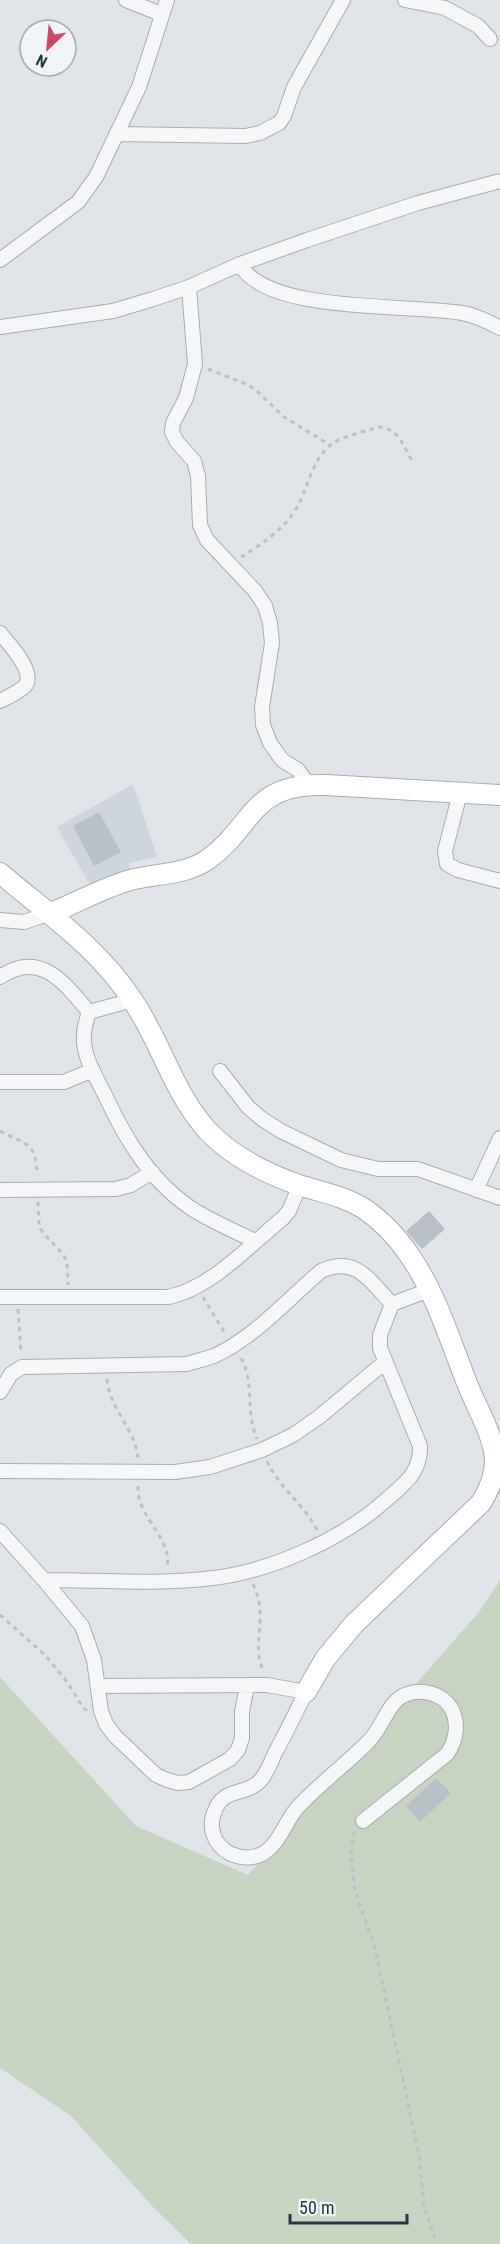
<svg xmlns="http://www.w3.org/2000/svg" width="500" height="2244" font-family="'Roboto Condensed',sans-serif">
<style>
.built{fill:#cfd5dc}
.green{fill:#c8d4c2}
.building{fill:#b8bfc7}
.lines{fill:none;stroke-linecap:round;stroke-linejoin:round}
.street-casing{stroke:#a6acb4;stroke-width:16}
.secondary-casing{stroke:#a6acb4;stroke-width:22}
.path{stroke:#bbc0c5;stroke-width:3;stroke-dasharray:4.5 4.5;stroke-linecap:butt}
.street{stroke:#f4f6f8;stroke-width:14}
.secondary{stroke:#fff;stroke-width:20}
</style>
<rect width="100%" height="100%" fill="#e1e5ea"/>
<path class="built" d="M133,784l24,73 -28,6 1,7 -40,15 -33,-58z"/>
<path class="green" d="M500,1580v664h-309l-37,-36 -83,-92 -71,-48v-391l136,149 112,49 231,-263z"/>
<path class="building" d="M99,812l22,40 -27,14 -21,-40z
M429,1211l16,18 -23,20 -16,-18z
M436,1778l15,15 -31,29 -14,-16z"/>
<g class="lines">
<g class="street-casing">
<path id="street" d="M126,0l35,14
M405,0l40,8 33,18 12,13
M116,134l129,2 15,-3 19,-10 5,-7 10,-29 49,-87
M0,260l78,-58 18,-25 43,-90 28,-87
M240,264c25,50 171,40 222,49 12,2 27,9 38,15
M189,287l6,77 -9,34 -13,25 -1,9 5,10 17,19 4,15 2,49 7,15 48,51 10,15 5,17 2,20 -10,64 1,18 7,18 12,17 16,10 10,14
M0,327l113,-16 40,-12 36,-12 51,-23 67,-24 111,-37 82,-22
M0,633c9,11 36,39 25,53 -6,6 -17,11 -25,15
M460,793l-15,58 2,13 11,6 42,11
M0,920l24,2 27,-9
M0,977c41,-28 65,7 89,35
M133,1000l-44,12c-2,7 -5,15 -5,23 -2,20 12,42 21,60 21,46 48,90 92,117 19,11 39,20 58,29
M220,1071l28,36 14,12 19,12 60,29 37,9h40l82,29
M0,1082h64l29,-12
M0,1190l116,-1 15,-4 21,-13
M476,1190l24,-52
M0,1297h168c42,-8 82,-52 115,-79l6,-7 11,-26
M0,1392l11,-18 11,-7 165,-3c9,-3 18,-5 27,-8 41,-19 73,-56 107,-85 35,-16 49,10 71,33
M0,1471l175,1 35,-5 52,-17 31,-15 26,-18 66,-55
M0,1531l44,49 38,46 12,34 7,51 5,13 9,12 41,39 11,5 11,3 11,-1 41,-23 8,-9 4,-12v-26l5,-26
M44,1580c56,0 113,5 169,-2 58,-7 128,-38 172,-77 19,-17 36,-28 35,-55l-40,-98v-13l12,-31 37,-14
M98,1686l169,-1 39,7c-10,20 -20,41 -31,61 -4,9 -8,20 -15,28 -13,14 -35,7 -44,27 -9,18 -3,37 15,46 10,4 21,5 31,0 17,-9 23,-32 35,-46 22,-24 47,-42 70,-65 13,-12 17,-29 28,-41 7,-8 19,-11 29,-10 33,4 40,38 23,62l-84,67"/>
</g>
<g class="secondary-casing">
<path id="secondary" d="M0,873c47,40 99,75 133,128 28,41 40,91 74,129 25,27 58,43 92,55 22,7 44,11 64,23 18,12 35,30 47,48 27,39 41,88 59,132 9,22 25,48 26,73 0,15 -6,29 -14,42l-127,121 -29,35 -19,33
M51,913c25,-10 50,-24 76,-32 27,-8 56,-5 80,-21 49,-35 42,-77 119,-75l174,10"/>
</g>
<path class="path" d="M208,369l38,15 10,6 28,27 46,28
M241,557c20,-12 43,-28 55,-48 12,-20 16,-51 36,-65 13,-9 32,-12 47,-17 19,1 25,19 33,34
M0,1131c27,14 36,11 37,44
M38,1202l1,24 4,7 20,21 4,8 1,23
M203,1297l23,38
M18,1309l3,45
M241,1358c14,25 4,53 16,81
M107,1379c2,30 29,50 31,80
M267,1461c12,27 37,43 50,69
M138,1486c-1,27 23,43 29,68 1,4 0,10 1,14
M253,1584c4,9 7,18 7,28 1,25 -6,33 3,59
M0,1615l45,40 23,28 15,25 5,3
M355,1832l-2,3 -2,20 4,36 20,57 44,207 5,52 11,31"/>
<use href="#street" class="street"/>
<use href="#secondary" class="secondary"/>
</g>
<g transform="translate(48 48) rotate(206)"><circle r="28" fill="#f1f4f7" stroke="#a1a7ae" stroke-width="1.5"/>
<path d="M0-4.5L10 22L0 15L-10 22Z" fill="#ce4768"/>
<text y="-9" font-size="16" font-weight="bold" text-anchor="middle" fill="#293441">N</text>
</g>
<path d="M290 2214v9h117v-9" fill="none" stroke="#293441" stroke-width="3"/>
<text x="299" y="2214" font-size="18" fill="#293441" stroke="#f1f4f7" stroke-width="4.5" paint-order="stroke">50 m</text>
</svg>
